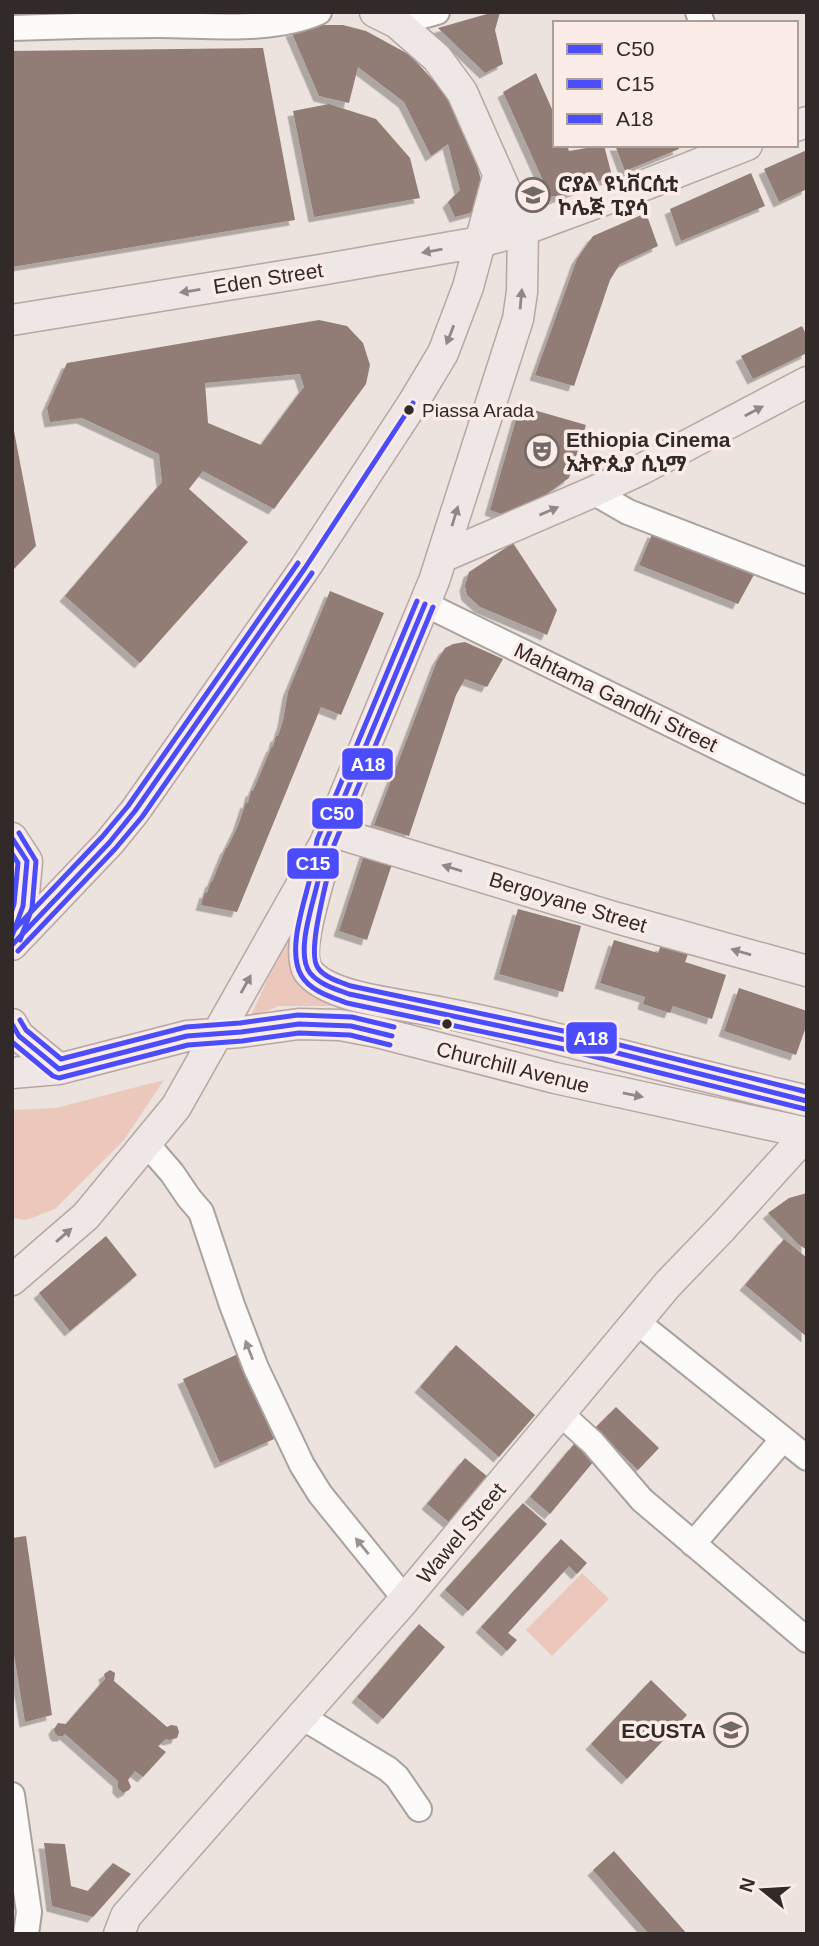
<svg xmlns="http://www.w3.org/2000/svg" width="819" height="1946" font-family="Helvetica,'Noto Sans Ethiopic',sans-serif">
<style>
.green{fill:#ebc7bc}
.building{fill:#917c76;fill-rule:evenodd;filter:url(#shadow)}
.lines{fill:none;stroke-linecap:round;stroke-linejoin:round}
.minor-casing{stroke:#aaa29f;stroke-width:28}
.major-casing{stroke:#b7a7a2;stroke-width:33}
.minor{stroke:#fcfbfa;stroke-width:24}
.major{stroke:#efe7e5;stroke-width:30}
.bus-1-casing{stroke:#fcece8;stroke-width:10}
.bus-2-casing{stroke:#fcece8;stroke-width:10}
.bus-3-casing{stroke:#fcece8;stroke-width:10}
.bus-1{stroke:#4c4cff;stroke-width:5}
.bus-2{stroke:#4c4cff;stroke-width:5}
.bus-3{stroke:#4c4cff;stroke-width:5}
.oneway{fill:#908886}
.oneway2{fill:#979291}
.bus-dot{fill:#322a28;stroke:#fcece8;stroke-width:2.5}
.labels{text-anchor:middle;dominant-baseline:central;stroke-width:7;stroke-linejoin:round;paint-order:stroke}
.bus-label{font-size:19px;fill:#322a28;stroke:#fcece8;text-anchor:start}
.poi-label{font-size:21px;font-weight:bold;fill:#322a28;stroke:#fcece8;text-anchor:start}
.street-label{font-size:21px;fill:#322a28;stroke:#fcece8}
.line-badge{stroke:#fcece8;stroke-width:2.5}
.badge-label{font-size:19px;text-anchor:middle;font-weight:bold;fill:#fff}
</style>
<defs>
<filter id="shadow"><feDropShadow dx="-5.5" dy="5.5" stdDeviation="0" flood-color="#0004"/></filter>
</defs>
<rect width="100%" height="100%" fill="#ece2de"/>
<path class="green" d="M291,936v33l18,23 25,14h-56l-28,12 19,-42z
M164,1080l-41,61 -68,68 -29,11 -14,-2v-108l44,-2z
M582,1573l27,26 -57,57 -26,-26z"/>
<path class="building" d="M494,12h6l-5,18 8,34 -18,9 -47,-45z
M316,25h27l23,6 44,24 33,36 25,43 16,56 -7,21 -22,6 -7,-15 12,-12 -12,-46 -17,12 -27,-54 -46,-35 -9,36 -30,-7 -28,-65z
M263,48l32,172 -283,47v-216z
M536,73l19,43v29h12l2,6 35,-6 8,31 -53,20h-9l-47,-104z
M329,104l47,15 34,39 10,40 -106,19 -21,-106z
M615,145h62l2,4 -54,22z
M807,150v39l-28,13 -15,-33z
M751,173l14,33 -84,35 -11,-32z
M646,213l12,33 -38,18 -10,16 -36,106 -39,-11 42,-116 16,-23z
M319,320l28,6 16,17 7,22 -4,19 -92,125 -71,-38 -14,18 59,53 -108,121 -75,-67 97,-114 -3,-28 -77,-36 -32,4 -3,-14 20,-45zM300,374l4,13 -43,58 -53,-22 -3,-40z
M802,326l5,10v17l-54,26 -12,-23z
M520,406l66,19 -17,53 -56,40 -23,-8z
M14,431l22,115 -24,25v-139z
M653,532l103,39 -18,33 -99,-39z
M513,543l44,67 -10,25 -67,-28 -13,-12 -2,-9 4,-14z
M330,591l54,22 -43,102 -20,-8 -84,205 -36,-7 4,-13 2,1 4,-12 1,1 14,-34h1l11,-22 8,-24 2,1 3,-12h2l19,-45 1,1 3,-11h2l5,-15 5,-29z
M465,642l38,17 -16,28 -22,-8 -9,16 -47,141 -35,-11 63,-164 8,-13 8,-4z
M366,849l28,9 -27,82 -28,-9z
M518,909l63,17 -18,66 -64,-18z
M614,940l44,13 3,-8 27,9 -3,8 41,13 -14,44 -39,-13 -3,7 -27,-9 2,-7 -45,-14z
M739,988l68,23v13l-11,31 -72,-24z
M807,1193v57l-9,-6 -30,-31 21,-15z
M106,1236l31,39 -67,56 -31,-38z
M784,1239l23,19v79l-62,-52z
M456,1345l79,70 -36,42 -79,-70z
M238,1354l36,85 -54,24 -37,-84z
M616,1407l43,41 -21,22 -43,-42z
M574,1444l20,17 -44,53 -20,-17z
M465,1458l23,19 -38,46 -23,-19z
M523,1503l24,21 -79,87 -23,-21z
M26,1536l26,179 -27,7 -13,-80v-104z
M561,1539l26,24 -10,11 -8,-8 -61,67 9,7 -10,11 -26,-24z
M419,1624l26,23 -62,72 -26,-22z
M110,1670l5,3 -1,8 53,46 4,-2 6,1 2,6 -2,6 -8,2 -3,-1 -8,7 8,6 -23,25 -8,-6 -7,9 3,7 -2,3 -6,3 -5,-5v-7l-53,-47 -2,2h-5l-3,-3 -1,-4 4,-6 8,1 39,-45 -1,-5z
M651,1680l36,35 -60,64 -36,-35z
M44,1843l21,1 6,42 17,5 25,-28 18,11 -38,43 -41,-11z
M614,1851l73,83h-38l-56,-64z"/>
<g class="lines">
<g class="minor-casing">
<path id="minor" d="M698,12l4,11
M397,23l40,-11
M12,28c49,-2 98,-3 146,-3 52,0 113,8 161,-13
M593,492l35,20 179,69
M425,604l382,187
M146,1143l26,30 17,25 12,14 31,93 24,63 46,97 18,29 85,105
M636,1321l171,137
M560,1413l33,30 49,57 165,140
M693,1544l90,-105
M302,1717l86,52 9,8 22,32
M12,1795l17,117 -3,22"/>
</g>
<g class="major-casing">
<path id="major" d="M796,126l11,-4
M12,320l308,-50 160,-28 43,-12 119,-44 105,-41
M442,557l151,-65 49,-23 165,-87
M330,831l287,87 190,53
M12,838l15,23 -4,45 -11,31
M321,872c-6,22 -25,80 -13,99 19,26 85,32 115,38 68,12 135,30 202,47 61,16 121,30 182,45
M12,945l97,-102 26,-32 170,-243 108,-165 30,-50 25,-66 30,-111
M12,1024l7,12 40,33
M12,1073l47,-4 128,-33 54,-4 58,-8 41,1 37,7 178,46 252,55
M12,1280l74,-64 90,-109 149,-264 109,-262 84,-262 4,-27 1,-62 -61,-138 -25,-34 -40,-35 -22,-11
M119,1934l7,-18 279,-317 263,-315 54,-56 85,-94"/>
</g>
<use href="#minor" class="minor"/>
<use href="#major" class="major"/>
<g class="bus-1-casing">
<path id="bus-1" d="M425,604l-100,239c-1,13 -3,26 -7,38 -5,23 -23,72 -8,92 10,12 26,16 39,21l217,46 241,61
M12,838l15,23 -4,45 -11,30
M12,945l97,-102 26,-32 170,-243 108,-165
M12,1024l7,12 40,33 128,-33 54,-4 58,-8 52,2 41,10"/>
</g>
<g class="bus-2-casing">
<path id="bus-2" d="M417,601l-100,239c-2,13 -4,26 -7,38 -6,26 -23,72 -9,97 9,16 30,22 46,28l217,46 241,60
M12,854l6,9 -4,41 -2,6
M18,951l97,-102 27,-32 170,-244
M12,1042l41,34 6,2 129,-33 54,-4 57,-8 51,2 40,10"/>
</g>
<g class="bus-3-casing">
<path id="bus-3" d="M433,607l-99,238c-3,25 -29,106 -16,123 7,10 22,14 33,18l217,46 239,60
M19,833l17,28 -4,47 -12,32
M12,932l90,-95 26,-31 170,-243
M20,1020l6,10 35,29 125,-32 54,-4 58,-8 54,2 42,10"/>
</g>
<use href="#bus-1" class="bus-1"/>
<use href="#bus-2" class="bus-2"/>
<use href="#bus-3" class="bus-3"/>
</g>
<defs><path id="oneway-solid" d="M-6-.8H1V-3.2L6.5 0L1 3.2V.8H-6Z" transform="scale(1.75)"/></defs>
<g class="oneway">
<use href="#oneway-solid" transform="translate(432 251) rotate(170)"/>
<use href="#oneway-solid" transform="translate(190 291) rotate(171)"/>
<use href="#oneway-solid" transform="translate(521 299) rotate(-85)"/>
<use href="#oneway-solid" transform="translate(450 335) rotate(111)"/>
<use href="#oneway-solid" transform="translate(754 411) rotate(-28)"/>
<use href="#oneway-solid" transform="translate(549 511) rotate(-23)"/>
<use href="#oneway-solid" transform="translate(455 516) rotate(-73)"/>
<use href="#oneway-solid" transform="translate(452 868) rotate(-163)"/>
<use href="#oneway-solid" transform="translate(741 952) rotate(-164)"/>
<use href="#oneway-solid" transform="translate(246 984) rotate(-61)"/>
<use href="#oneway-solid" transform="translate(633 1095) rotate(12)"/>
<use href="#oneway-solid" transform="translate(64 1235) rotate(-41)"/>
</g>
<g class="oneway2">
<use href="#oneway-solid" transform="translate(249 1350) rotate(-111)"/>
<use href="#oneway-solid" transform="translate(362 1546) rotate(-129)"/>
</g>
<defs>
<g id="university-ring" transform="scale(1.75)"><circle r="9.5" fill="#fcece8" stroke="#736a68" stroke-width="1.5"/><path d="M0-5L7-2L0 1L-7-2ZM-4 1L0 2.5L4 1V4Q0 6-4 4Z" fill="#736a68"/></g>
<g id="theatre-ring" transform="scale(1.75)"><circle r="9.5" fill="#fcece8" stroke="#736a68" stroke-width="1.5"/><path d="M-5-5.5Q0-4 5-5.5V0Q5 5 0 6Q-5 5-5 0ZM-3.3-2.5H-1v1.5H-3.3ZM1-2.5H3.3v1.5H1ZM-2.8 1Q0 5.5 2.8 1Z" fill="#736a68"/></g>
</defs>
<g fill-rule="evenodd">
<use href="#university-ring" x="533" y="195"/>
<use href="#theatre-ring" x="542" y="451"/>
<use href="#university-ring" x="731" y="1730"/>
</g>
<g class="bus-dot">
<circle cx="409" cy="410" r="6"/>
<circle cx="447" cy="1024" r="6"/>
</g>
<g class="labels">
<g class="bus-label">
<text x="422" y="410">Piassa Arada</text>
</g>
<g class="poi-label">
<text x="558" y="183">ሮያል ዩኒቨርሲቲ<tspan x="558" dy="24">ኮሌጅ ፒያሳ</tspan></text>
<text x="566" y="439">Ethiopia Cinema<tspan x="566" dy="24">ኢትዮጲያ ሲኒማ</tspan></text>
<text x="706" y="1730" text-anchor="end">ECUSTA</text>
</g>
<g class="street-label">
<text transform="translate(268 278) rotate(-9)">Eden Street</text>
<text transform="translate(616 697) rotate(26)">Mahtama Gandhi Street</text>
<text transform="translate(568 902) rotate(17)">Bergoyane Street</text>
<text transform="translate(513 1067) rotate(14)">Churchill Avenue</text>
<text transform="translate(461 1533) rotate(-50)">Wawel Street</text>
</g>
</g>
<g class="line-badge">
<rect x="341" y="747" width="53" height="34" rx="7" fill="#4c4cff"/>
<rect x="311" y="797" width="53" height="33" rx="7" fill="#4c4cff"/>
<rect x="286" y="847" width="54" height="33" rx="7" fill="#4c4cff"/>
<rect x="565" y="1021" width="53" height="34" rx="7" fill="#4c4cff"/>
</g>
<g class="badge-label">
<text x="368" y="771">A18</text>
<text x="337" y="820">C50</text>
<text x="313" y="870">C15</text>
<text x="591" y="1045">A18</text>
</g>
<rect width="819" height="1946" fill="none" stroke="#322a28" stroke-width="28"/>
<rect x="553" y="21" width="245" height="126" fill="#fcece8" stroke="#ab9e9b" stroke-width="2"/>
<rect x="567" y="44" width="35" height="10" fill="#4c4cff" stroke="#ab9e9b" stroke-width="2"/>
<text x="616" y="56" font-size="21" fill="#322a28">C50</text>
<rect x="567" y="79" width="35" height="10" fill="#4c4cff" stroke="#ab9e9b" stroke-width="2"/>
<text x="616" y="91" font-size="21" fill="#322a28">C15</text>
<rect x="567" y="114" width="35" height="10" fill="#4c4cff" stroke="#ab9e9b" stroke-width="2"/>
<text x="616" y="126" font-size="21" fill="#322a28">A18</text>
<g transform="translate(763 1890) rotate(288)" stroke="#fcece8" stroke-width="5" paint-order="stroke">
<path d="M0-5L12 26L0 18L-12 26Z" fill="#322a28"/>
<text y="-10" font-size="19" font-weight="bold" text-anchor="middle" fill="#322a28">N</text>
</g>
</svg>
